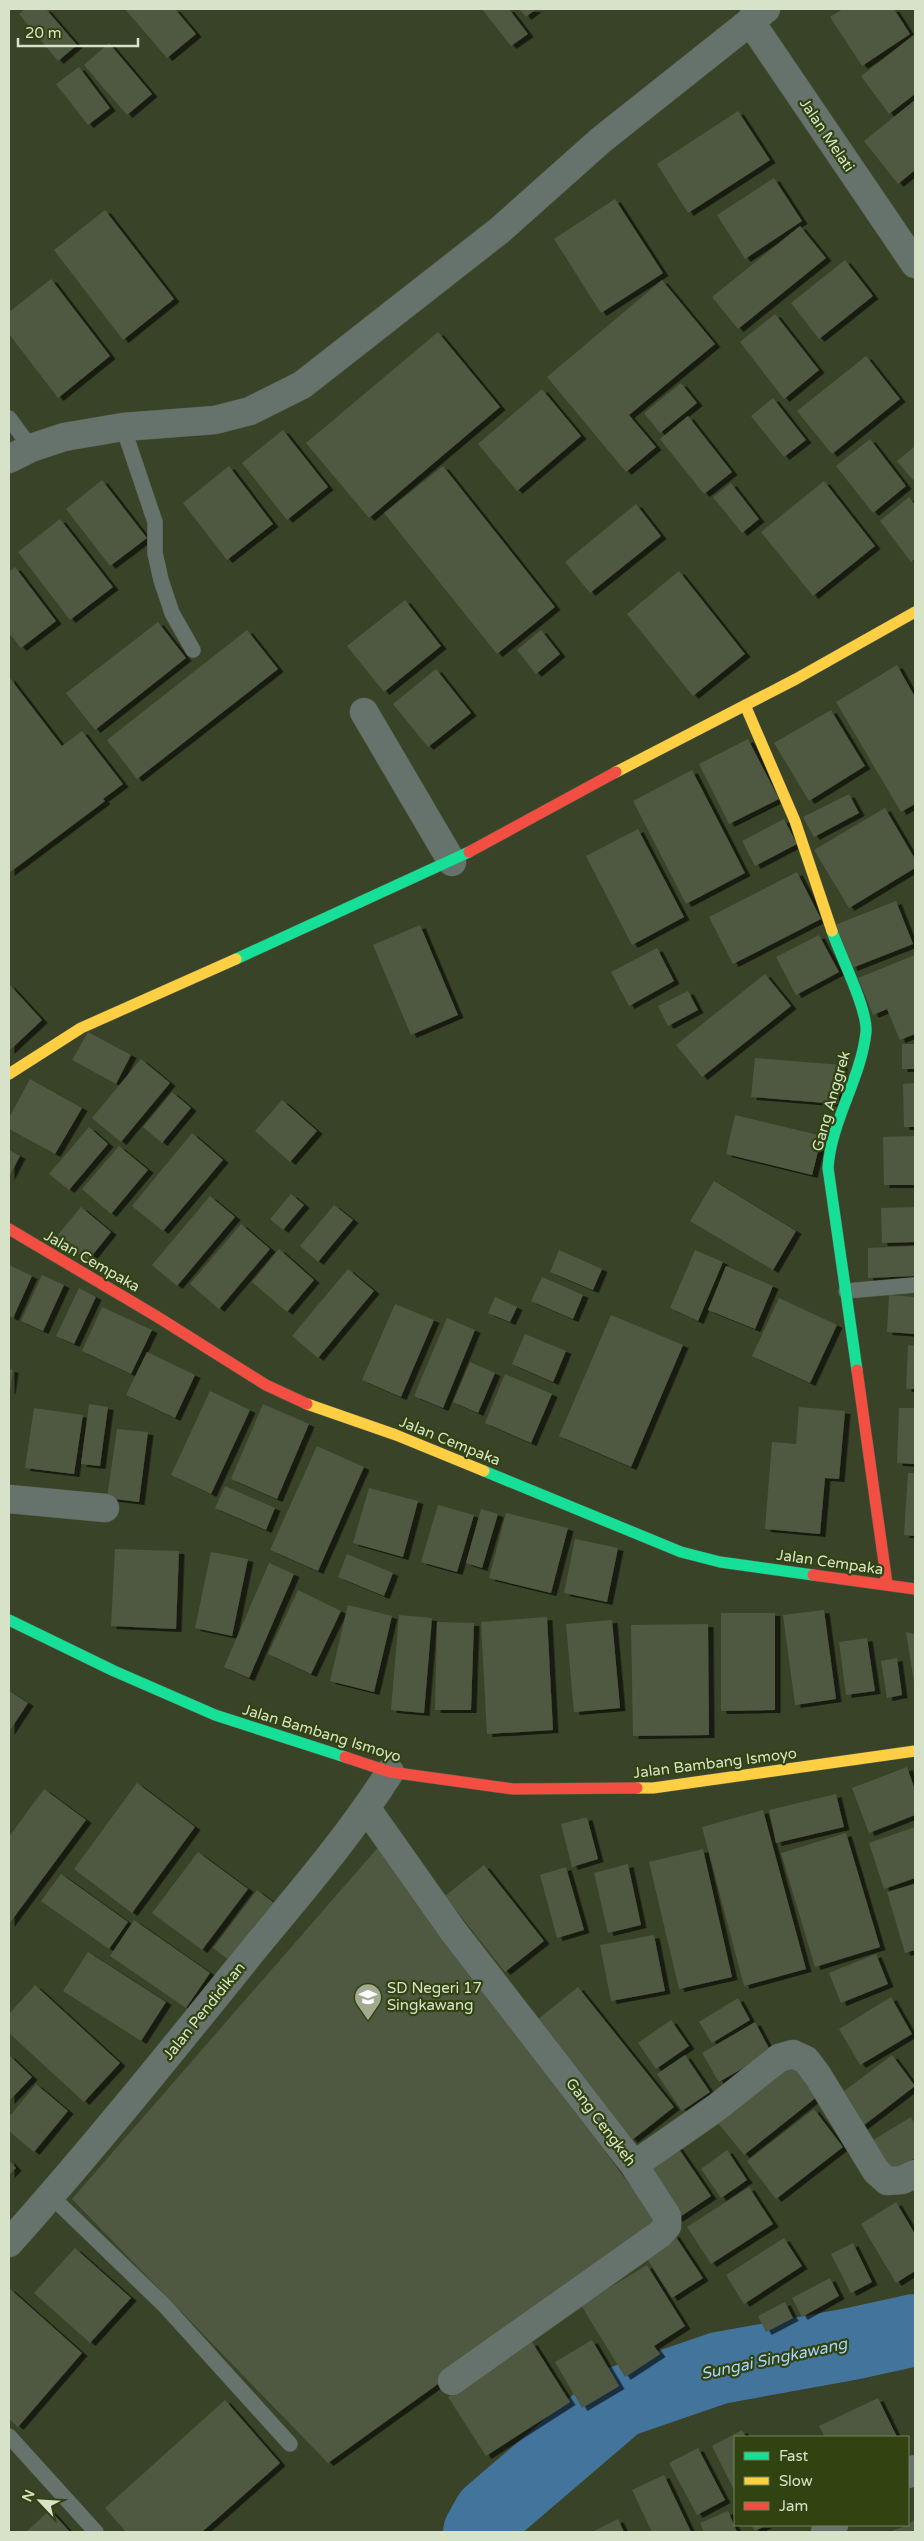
<svg xmlns="http://www.w3.org/2000/svg" width="924" height="2541" font-family="'Varela Round',sans-serif">
<style>
.lines{fill:none;stroke-linecap:round;stroke-linejoin:round}
.river{stroke:#43749b;stroke-width:72}
.building{fill:#505841;filter:url(#shadow)}
.lane-casing{stroke:#555d47;stroke-width:16}
.street-casing{stroke:#555d47;stroke-width:29}
.fast-casing{stroke:#555d47;stroke-width:12}
.slow-casing{stroke:#555d47;stroke-width:12}
.jam-casing{stroke:#555d47;stroke-width:12}
.lane{stroke:#66736d;stroke-width:15}
.street{stroke:#66736d;stroke-width:28}
.fast{stroke:#16e098;stroke-width:11}
.slow{stroke:#ffcf43;stroke-width:11}
.jam{stroke:#f24e42;stroke-width:11}
.labels{text-anchor:middle;dominant-baseline:central;stroke-width:4.5;stroke-linejoin:round;paint-order:stroke}
.street-label{font-size:15px;fill:#d7e3c8;stroke:#314311}
.poi-label{font-size:15px;fill:#d7e3c8;stroke:#314311;text-anchor:start}
.water-label{font-size:16px;font-style:italic;fill:#a9d4fd;stroke:#314311}
</style>
<defs>
<filter id="shadow"><feDropShadow dx="5.5" dy="3" stdDeviation="0" flood-color="#0009"/></filter>
</defs>
<rect width="100%" height="100%" fill="#394328"/>
<g class="lines">
<path class="river" d="M479,2532l10,-18 131,-112 99,-34 132,-24 64,-14"/>
</g>
<path class="building" d="M25,9h21l31,36 -19,16 -39,-47z
M125,9h50l21,25 -29,24z
M482,9h27l19,25 -17,12z
M519,9h17l-10,8z
M843,9h51l16,25 -48,32 -32,-49z
M915,34v60l-26,20 -28,-38z
M109,43l43,51 -25,21 -43,-50z
M79,67l31,41 -22,17 -32,-41z
M915,100v70l-17,14 -34,-43z
M738,111l32,49 -82,53 -31,-49z
M774,178l28,43 -57,38 -28,-44z
M615,199l48,74 -62,40 -47,-74z
M105,210l69,89 -51,41 -69,-90z
M800,226l26,32 -88,71 -26,-32z
M845,260l28,36 -54,43 -28,-36z
M51,279l59,77 -52,42 -49,-64v-22z
M662,280l53,64 -86,71 27,32 -30,25 -79,-95z
M775,314l44,56 -35,29 -44,-57z
M438,332l62,75 -131,111 -63,-75z
M866,356l34,43 -68,55 -35,-43z
M681,383l16,20 -37,30 -16,-20z
M542,389l39,47 -64,55 -39,-47z
M773,398l33,42 -22,17 -33,-41z
M688,416l44,56 -28,22 -44,-55z
M283,430l45,57 -41,33 -45,-57z
M870,439l36,47 -33,27 -37,-47z
M915,446v32l-2,2 -16,-19z
M229,466l44,58 -46,36 -44,-57z
M443,466l112,141 -58,47 -113,-141z
M102,480l45,58 -37,28 -44,-57z
M824,481l51,65 -62,50 -52,-64z
M731,483l28,36 -17,14 -29,-36z
M909,497l6,8v54l-4,3 -31,-41z
M636,504l25,32 -71,57 -25,-31z
M60,519l53,68 -43,33 -52,-68z
M15,567l41,54 -35,27 -12,-15v-61z
M679,571l66,83 -52,42 -66,-82z
M405,600l36,46 -57,46 -37,-46z
M158,622l28,36 -91,72 -29,-37z
M247,630l31,39 -141,110 -30,-39z
M541,630l19,24 -24,20 -19,-24z
M897,665l18,32v107l-14,8 -65,-110z
M436,669l35,44 -43,34 -35,-43z
M9,677l53,69 20,-15 41,53 -20,15 2,2 -96,72z
M831,710l34,56 -56,35 -35,-58z
M748,739l31,60 -50,25 -30,-60z
M692,770l53,103 -59,31 -53,-103z
M849,794l10,19 -45,24 -11,-20z
M885,808l30,51v9l-66,40 -35,-58z
M784,819l13,25 -42,22 -13,-25z
M638,829l46,88 -52,28 -46,-89z
M797,872l24,47 -88,45 -24,-47z
M896,901l17,43 -61,24 -17,-43z
M420,925l38,90 -47,20 -38,-90z
M819,935l20,37 -43,23 -20,-38z
M657,948l17,33 -45,25 -18,-34z
M915,955v79l-15,6 -13,-31 -14,6 -15,-37z
M765,974l26,32 -89,71 -26,-32z
M9,984l33,36 -33,31z
M688,991l10,19 -30,16 -10,-20z
M88,1032l43,23 -15,29 -44,-24z
M902,1044h13v25h-13z
M755,1058l87,7 -4,39 -87,-7z
M141,1059l29,24 -49,59 -29,-24z
M30,1079l52,29 -27,46 -46,-25v-11z
M915,1083v44h-11l-1,-43z
M172,1092l19,16 -29,35 -19,-16z
M282,1100l35,31 -27,31 -35,-31z
M735,1115l87,21 -10,39 -86,-21z
M89,1127l19,17 -39,46 -20,-16z
M192,1133l31,27 -60,71 -31,-25z
M915,1136v49h-31l-1,-48z
M119,1146l29,24 -37,44 -29,-25z
M9,1150l11,6 -11,21z
M714,1181l82,50 -23,39 -83,-49z
M291,1194l13,11 -21,25 -13,-11z
M210,1196l25,21 -58,69 -25,-21z
M334,1205l19,15 -35,42 -18,-16z
M81,1207l30,25 -24,30 -30,-26z
M915,1207v35l-33,1 -1,-35z
M241,1224l29,25 -51,60 -29,-25z
M915,1246v30l-47,2v-30z
M279,1249l35,31 -27,32 -35,-30z
M559,1250l43,19 -9,21 -43,-18z
M695,1250l28,12 -25,59 -28,-13z
M9,1265l23,11 -19,42 -4,-2z
M726,1266l47,20 -18,43 -47,-19z
M348,1269l26,22 -56,67 -26,-22z
M42,1275l22,10 -21,46 -22,-10z
M542,1277l41,18 -10,24 -42,-18z
M79,1288l17,9 -22,47 -18,-8z
M889,1295l26,2v37l-28,-2z
M495,1297l22,10 -7,15 -22,-9z
M779,1298l58,27 -27,58 -58,-27z
M395,1304l39,16 -33,77 -39,-17z
M102,1307l50,23 -21,44 -49,-23z
M611,1315l72,30 -52,122 -72,-31z
M447,1318l28,12 -32,78 -29,-12z
M525,1334l41,17 -13,31 -41,-18z
M908,1345l7,1v43h-9z
M147,1352l48,23 -20,43 -49,-23z
M470,1362l25,11 -17,40 -25,-11z
M9,1369l4,1 -3,21h-1z
M505,1374l47,20 -21,49 -46,-20z
M210,1391l40,19 -39,84 -40,-19z
M89,1404l19,3 -8,59 -19,-2z
M263,1404l46,20 -32,75 -46,-20z
M799,1407l46,4 -6,68 -14,-1 -5,56 -55,-5 7,-87 24,2z
M34,1408l49,7 -9,59 -49,-6z
M899,1408h16v56l-18,-1z
M117,1429l31,3 -9,70 -32,-4z
M317,1446l47,21 -46,104 -48,-21z
M908,1473h7v63l-11,-1z
M225,1486l50,22 -9,22 -51,-22z
M369,1488l49,13 -15,56 -50,-14z
M438,1505l36,10 -17,57 -36,-10z
M481,1509l17,5 -16,54 -16,-5z
M506,1513l62,15 -17,65 -62,-15z
M575,1539l43,9 -11,54 -43,-9z
M115,1549l64,2 -3,78 -65,-3z
M211,1552l37,7 -16,77 -37,-8z
M347,1554l46,19 -9,23 -46,-19z
M269,1563l25,11 -45,104 -25,-11z
M298,1590l43,21 -30,63 -43,-20z
M348,1605l44,11 -18,76 -44,-11z
M824,1610l12,89 -41,6 -12,-90z
M721,1613h54v97l-54,1z
M399,1615l33,3 -8,95 -33,-3z
M547,1617l6,113 -66,4 -6,-112z
M612,1620l8,88 -46,4 -8,-88z
M437,1622l37,1 -3,87h-36z
M708,1624l1,111 -76,1 -2,-111z
M906,1632l9,2v48h-1z
M867,1638l8,53 -29,4 -7,-53z
M897,1658l5,37 -15,3 -6,-37z
M9,1691l19,12 -19,29z
M907,1767l8,23v25l-46,18 -17,-45z
M137,1783l58,44 -63,86 -58,-44z
M44,1789l42,31 -77,104v-87z
M836,1794l8,33 -68,16 -7,-33z
M763,1810l43,159 -62,17 -42,-159z
M587,1817l11,42 -26,8 -11,-43z
M915,1827v51l-31,11 -15,-46z
M846,1833l34,114 -65,20 -34,-114z
M381,1844l278,381 -331,238 -256,-264z
M703,1849l29,128 -53,12 -30,-127z
M198,1852l50,37 -46,61 -50,-37z
M628,1864l13,61 -33,8 -14,-60z
M484,1865l60,76 -39,31 -60,-76z
M566,1867l18,63 -27,8 -17,-63z
M61,1874l67,48 -19,27 -68,-48z
M915,1884v66l-10,3 -18,-61z
M257,1890l21,16 -45,57 -20,-15z
M134,1920l76,53 -24,35 -76,-52z
M654,1935l11,56 -54,10 -11,-56z
M88,1952l78,50 -25,39 -78,-50z
M876,1954l12,30 -47,19 -12,-30z
M35,1985l85,78 -36,39 -75,-69v-19z
M578,1987l96,120 -42,33 -95,-120z
M891,1997l21,37 -52,31 -21,-36z
M738,1998l12,22 -38,23 -13,-21z
M671,2020l18,26 -33,23 -18,-26z
M755,2022l16,30 -52,30 -17,-29z
M9,2055l23,22 -23,24z
M685,2055l25,37 -28,19 -25,-37z
M892,2055l23,31 -56,43 -24,-31z
M788,2059l30,37 -74,59 -30,-37z
M36,2084l32,27 -34,41 -25,-21v-14z
M814,2109l29,38 -67,52 -29,-38z
M911,2117l4,7v34l-24,16 -21,-32z
M675,2143l36,53 -34,23 -36,-52z
M727,2150l20,30 -26,18 -20,-29z
M9,2160l7,8 -7,7z
M749,2187l24,37 -62,40 -24,-37z
M896,2202l19,32v37l-19,12 -35,-59z
M674,2234l29,44 -31,20 -28,-44z
M784,2238l18,28 -58,38 -18,-29z
M853,2243l19,39 -21,11 -20,-39z
M75,2248l56,50 -41,45 -56,-50z
M647,2265l38,61 -31,20 6,8 -35,23 -44,-72z
M830,2278l9,18 -37,21 -10,-19z
M9,2288l73,65 -64,74 -9,-8z
M785,2302l8,16 -27,14 -8,-16z
M592,2340l27,46 -37,22 -27,-46z
M532,2342l38,60 -84,54 -38,-59z
M878,2398l19,39h-72l-6,-11z
M225,2400l55,63 -78,69h-76l-21,-24z
M742,2430l4,7h-11v55l-23,-46z
M698,2448l27,52 -28,15 -28,-52z
M664,2475l27,57h-39l-20,-42z
M50,2510l20,22h-44z
M728,2511l9,21h-33l-4,-9z
M618,2519l6,13h-32z
M915,2519v13h-26l19,-7z
M751,2525h16l-12,6z"/>
<g class="lines">
<g class="lane-casing">
<path id="lane" d="M9,418l22,30
M123,427l32,95v31l6,27 11,33 21,37
M846,1291l69,-6
M51,2196l113,109 126,139
M9,2436l87,96"/>
</g>
<g class="street-casing">
<path id="street" d="M750,21l165,243
M9,459l22,-11 33,-11 59,-10 92,-7 35,-9 52,-26 198,-155 101,-90 165,-131
M364,712l88,150
M9,1499l96,9
M367,1809l86,122 181,234 33,51v10l-7,8 -208,147
M634,2165l82,-57 63,-50 14,-4 13,6 12,16 58,95 11,10 15,-1 13,-6
M9,2243c83,-93 162,-191 240,-288 49,-60 100,-118 141,-183
M908,2474l7,-5
M825,2532l9,-7"/>
</g>
<g class="fast-casing">
<path id="fast" d="M832,931c8,24 36,79 34,101 -5,47 -35,89 -38,136l29,202
M236,959l233,-107
M484,1471l197,81 39,10 93,13
M9,1620l105,51 101,44 130,42"/>
</g>
<g class="slow-casing">
<path id="slow" d="M745,705l50,116 37,110
M616,772l180,-93 119,-67
M9,1074l72,-46 155,-69
M307,1404l89,31 88,36
M637,1788h16l262,-37"/>
</g>
<g class="jam-casing">
<path id="jam" d="M469,852l147,-80
M9,1229l147,87 110,69 41,19
M857,1370l30,214
M813,1575l102,14
M345,1757l45,15 123,17 124,-1"/>
</g>
<use href="#lane" class="lane"/>
<use href="#street" class="street"/>
<use href="#fast" class="fast"/>
<use href="#slow" class="slow"/>
<use href="#jam" class="jam"/>
</g>
<defs>
<g id="school-pin" transform="scale(1.4375)"><path d="M0 17L-7.5 6A9.5 9.5 0 1 1 7.5 6Z" fill="#a0ab90" stroke="#314311"/><path d="M0-5L7-2L0 1L-7-2ZM-4 1L0 2.5L4 1V4Q0 6-4 4Z" fill="#fff"/></g>
</defs>
<g fill-rule="evenodd">
<use href="#school-pin" x="368" y="1997"/>
</g>
<g class="labels">
<g class="street-label">
<text transform="translate(827 135) rotate(56)">Jalan Melati</text>
<text transform="translate(831 1101) rotate(-74)">Gang Anggrek</text>
<text transform="translate(92 1261) rotate(30)">Jalan Cempaka</text>
<text transform="translate(450 1441) rotate(22)">Jalan Cempaka</text>
<text transform="translate(830 1562) rotate(8)">Jalan Cempaka</text>
<text transform="translate(322 1733) rotate(17)">Jalan Bambang Ismoyo</text>
<text transform="translate(715 1763) rotate(-7)">Jalan Bambang Ismoyo</text>
<text transform="translate(204 2011) rotate(-51)">Jalan Pendidikan</text>
<text transform="translate(601 2122) rotate(53)">Gang Cengkeh</text>
</g>
<g class="poi-label">
<text x="387" y="1988">SD Negeri 17<tspan x="387" dy="17">Singkawang</tspan></text>
</g>
<g class="water-label">
<text transform="translate(774 2359) rotate(-12)">Sungai Singkawang</text>
</g>
</g>
<rect width="924" height="2541" fill="none" stroke="#d7e3c8" stroke-width="20"/>
<rect x="734" y="2436" width="175" height="90" fill="#314311" stroke="#73835a"/>
<rect x="744" y="2452" width="25" height="8" fill="#16e098" stroke="#73835a"/>
<text x="779" y="2461" font-size="15" fill="#d7e3c8">Fast</text>
<rect x="744" y="2477" width="25" height="8" fill="#ffcf43" stroke="#73835a"/>
<text x="779" y="2486" font-size="15" fill="#d7e3c8">Slow</text>
<rect x="744" y="2502" width="25" height="8" fill="#f24e42" stroke="#73835a"/>
<text x="779" y="2511" font-size="15" fill="#d7e3c8">Jam</text>
<g transform="translate(40 2501) rotate(295)" stroke="#314311" stroke-width="4" paint-order="stroke">
<path d="M0-4L9 19L0 12L-9 19Z" fill="#d7e3c8"/>
<text y="-8" font-size="14" font-weight="bold" text-anchor="middle" fill="#d7e3c8">N</text>
</g>
<path d="M18 38v8h120v-8" fill="none" stroke="#d7e3c8" stroke-width="2.5"/>
<text x="25" y="38" font-size="15" fill="#d7e3c8" stroke="#314311" stroke-width="4" paint-order="stroke">20 m</text>
</svg>
